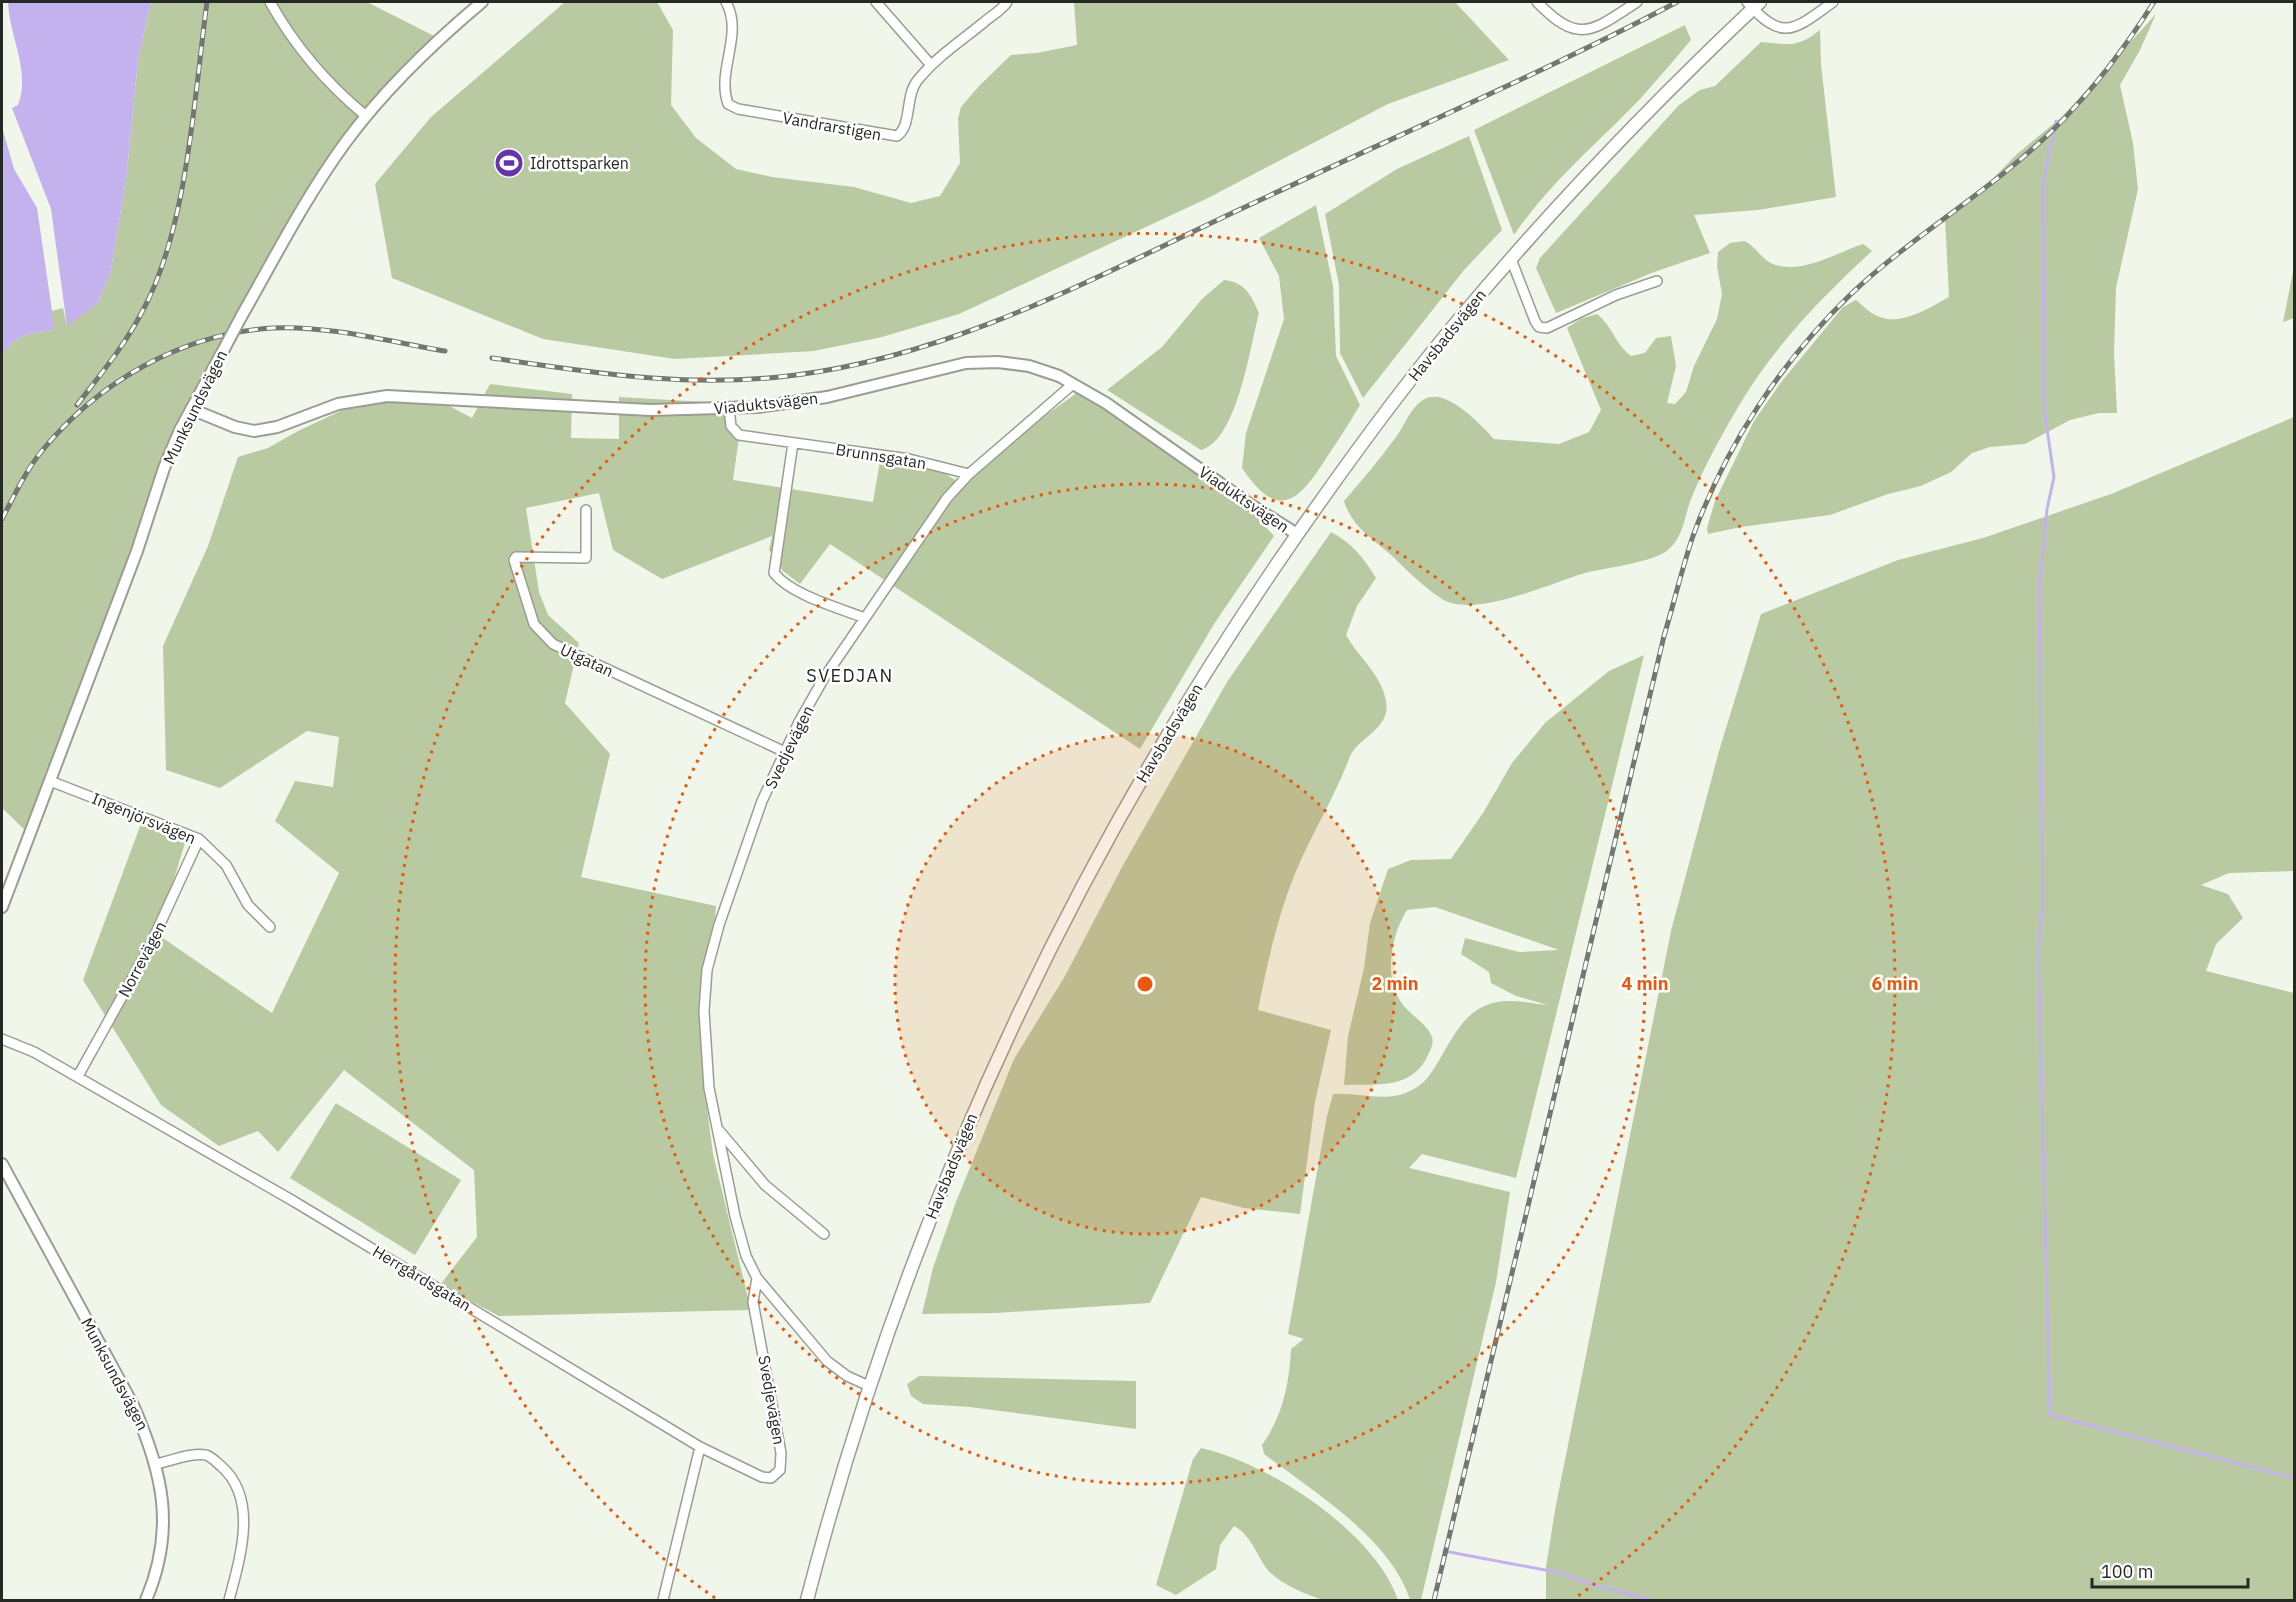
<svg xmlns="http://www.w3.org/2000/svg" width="2296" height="1602" font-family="'IBM Plex Sans',sans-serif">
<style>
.green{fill:#b9caa2}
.water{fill:#c4b2ee}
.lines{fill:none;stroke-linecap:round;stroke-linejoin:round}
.stream{stroke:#c4b2ee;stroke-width:3}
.minor-casing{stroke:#999e92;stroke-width:12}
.tertiary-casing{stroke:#999e92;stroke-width:14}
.secondary-casing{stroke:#999e92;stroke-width:15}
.minor{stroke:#fff;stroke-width:9}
.tertiary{stroke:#fff;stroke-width:10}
.secondary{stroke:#fff;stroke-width:12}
.rail-casing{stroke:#72776f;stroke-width:5}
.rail{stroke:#fff;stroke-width:3;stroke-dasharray:9;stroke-linecap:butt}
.tertiary-bridge-casing{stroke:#999e92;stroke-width:14;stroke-linecap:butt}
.tertiary-bridge{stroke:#fff;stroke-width:10}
.ring{fill:none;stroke:#e8590c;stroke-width:3;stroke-dasharray:3 6}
.labels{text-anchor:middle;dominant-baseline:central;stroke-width:5;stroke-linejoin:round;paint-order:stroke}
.street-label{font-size:16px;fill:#252823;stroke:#fff}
.poi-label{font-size:16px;fill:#252823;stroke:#fff;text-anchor:start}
.neighbourhood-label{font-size:18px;letter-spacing:1.5px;fill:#252823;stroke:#fff}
.centre{fill:#e8590c;stroke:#fff;stroke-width:3}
.ring-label{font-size:18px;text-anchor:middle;font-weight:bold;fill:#e8590c;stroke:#fff;stroke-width:5;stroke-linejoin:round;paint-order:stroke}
</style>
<rect width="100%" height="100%" fill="#f0f6e9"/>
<path class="green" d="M151,2h216l71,36 -78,77 -15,21 -152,270 -163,429 -28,-27v-450c8,-22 30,-26 50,-28v-19l11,-3 4,17 31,-22 12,-28 16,-95 12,-120z
M565,2h92l16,28 -2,75 25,33 40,31 36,8 82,10 57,16 29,-7 20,-33 -2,-44 3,-12 18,-21 32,-31 26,-2 40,-8 -3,-43h381l54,58 -121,44 -182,95 -247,115 -77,23 -68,14 -139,8 -132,-20 -151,-61 -17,-94 56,-67z
M2156,14l-16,36 -20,35 13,58 5,46 -22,99 -2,65 3,60h-18l-29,7 -45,24 -35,3 -18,6 -21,19 -30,14 -33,8 -58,21 -89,12 -33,7 -1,-6 8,-27 39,-80 28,-40 61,-74 13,-7c7,6 15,14 24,17 21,9 51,-10 69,-20l-4,-79 23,-14 49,-50 46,-38z
M1685,25l6,15c-17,20 -34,40 -51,59 -43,45 -91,84 -126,136l-40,-105z
M1820,30l1,34 15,133 -78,13 -64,5 16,38 -56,19 -98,41 -20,-45 4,-10 139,-153 21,-15 15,-4 46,-44c28,2 35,7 59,-12z
M1469,136l33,94 -38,40 -101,128 -23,-45 -1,-68 -14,-71 72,-45z
M1316,205l17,81 3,70 24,49c-11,19 -23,37 -35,55 -28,44 -48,60 -83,8l4,-35 38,-114 -5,-43 -20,-38z
M1744,241c12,5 18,19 29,23 28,11 63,-11 90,-20l9,7c-51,47 -100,97 -135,158 -17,29 -35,61 -47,93 -6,17 -7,35 -22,48 -14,12 -63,18 -83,23 -34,10 -111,46 -143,26 -19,-12 -36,-30 -52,-45 -19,-16 -39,-29 -46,-53 18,-21 36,-42 52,-64 9,-12 14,-29 27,-37 22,-15 58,25 71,39l65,5 30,-12 12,-22 -34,-82 13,-9 17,-5c16,13 18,30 34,42l14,-3 11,-15 15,-2 5,30 -9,37 8,1 11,-12 8,-26 23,-47 5,-25 -5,-28 1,-14 12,-9z
M2294,267v51l-11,4z
M1224,280c21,2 27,15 35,33 -9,34 -22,128 -58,137l-94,-60 55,-43 40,-48z
M490,384l82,10 -1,44 48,1v-42l104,6 17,28 -7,49 140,22 8,-47 59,15 24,16 50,-48 74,-53 150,112 36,39 -60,88 -74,125 -310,-205 -30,40 -17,-13 -14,-21 3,-14 -110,43 -49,-29 -14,-57 -73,15 13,84 9,23 31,28 -14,60 45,51 -29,123 135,29 -13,171 10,77 38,156 -252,6 -59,-31 37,-48 -3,-67 -130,-100 -66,82 -20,-21 -39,15 -58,-41 -78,-125 59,-159 43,22 -28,91 115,79 67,-140 -64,-52 20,-40 38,6 6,-50 -32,-6 -87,57 -54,-18 -3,-124 45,-100 30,-89 30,-9 30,-17 51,-24 43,-7 48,1 32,17z
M2294,417v454l-65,2 -28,12 27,9 15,24 -27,26 -10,27 88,22v607h-748v-33l9,-57 116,-579 48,-180 42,-137 137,-54 85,-22 128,-44z
M1331,532c21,11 33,26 45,46l-19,28 -11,29c12,22 36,40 40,66 5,30 -29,35 -37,58 -14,36 -33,68 -49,103 -21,47 -32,98 -42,148l73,20 -16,72 -15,112 -56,-6 -43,-11 -51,106 -154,10 -74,1 11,-46 23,-66 58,-143 51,-83 57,-109 105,-185z
M1644,655l-128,523 -94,-24 -13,14 101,24 -14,90 -75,318h-11c-19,-61 -96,-108 -146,-146l-2,-9c21,-30 27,-60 29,-96l13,-10 -16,-5 39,-218 6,-22c26,-2 53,9 77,-3 15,-7 20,-16 28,-29 19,-32 32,-62 73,-61 12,0 25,3 37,4l-32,-9 -25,-13 -2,-11 -28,-18 4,-16 54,14 40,-2 -124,-43 -28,3c-16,25 -25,70 -3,96 8,10 23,18 28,31 2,6 -1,12 -4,18 -16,35 -51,29 -84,30l4,-49 16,-68 6,-45 18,-54 23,-9 40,-1 32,-46 29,-50 33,-40 64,-52z
M336,1103l125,77 -46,75 -125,-77z
M919,1376l217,5v48l-166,-22 -47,-3 -12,-8 -4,-12z
M1201,1448c68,15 174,84 197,152 -18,1 -58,2 -74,0 -18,-5 -46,-17 -57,-31 -11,-15 -16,-34 -33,-43l-14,19 -4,24 -40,26 -20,-10 37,-126z"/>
<path class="water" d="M8,2h143l-13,58 -12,120 -16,95 -12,28 -31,23 -16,-117 -39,-101 6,-3c13,-35 -9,-68 -10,-103z
M2,127l12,42 23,39 15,103 1,19c-21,2 -43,6 -51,28z"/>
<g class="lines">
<path class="stream" d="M2056,121l-13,62 1,225 10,69 -7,32 -8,82 4,314 -5,42 12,468 244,63
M1444,1551l117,22 25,10 65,17"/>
<g class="minor-casing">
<path id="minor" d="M270,2c24,43 57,82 96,114
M726,2c18,33 -10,68 2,102l10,5 159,27c15,-10 8,-40 20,-55 18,-23 44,-40 66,-58 8,-7 19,-13 24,-21
M876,2l55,63
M1537,2c42,43 54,30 100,0
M1747,2c36,41 47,28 86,0
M1511,259l24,62 4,6 8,1 69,-33 41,-14
M729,408l2,18 8,9 170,24 60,15
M793,443l-19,130c17,22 65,35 91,45
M586,510v48l-70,-1 -2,3 20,64 19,20 232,108
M50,781l149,58 27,26 22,40 22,22
M2,1039l32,13 261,150 405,245 -37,153
M78,1076l71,-128 50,-109
M717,1128l48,57 59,49
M869,1386l-22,-10 -20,-15 -70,-83 -11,-22 -11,-40 -26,-128 -5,-77 3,-41 12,-45 43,-124 37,-79 25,-44 123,-180 22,-24 104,-90
M700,1447l62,30 9,1 9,-8 1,-17 -28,-151 4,-24
M156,1464c15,-3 36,-12 50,-9 6,2 10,7 15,11 38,33 19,92 8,134"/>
</g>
<g class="tertiary-casing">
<path id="tertiary" d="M241,317c33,-58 64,-119 104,-174 39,-53 87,-99 137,-141
M191,409l44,18 19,4 23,-4 61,-23 49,-8 263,14 108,-3 69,-10 139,-34 32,-1 31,4 30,10 47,27 145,102 46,29
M2,907l135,-356 27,-83 16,-38 44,-81
M2,1164l131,241c30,68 43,124 13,195"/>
</g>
<g class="secondary-casing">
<path id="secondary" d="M807,1600c97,-375 253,-719 472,-1039 59,-86 120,-171 187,-250 92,-109 191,-212 294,-309"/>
</g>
<use href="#minor" class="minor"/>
<use href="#tertiary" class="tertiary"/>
<use href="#secondary" class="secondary"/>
<g class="rail-casing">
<path id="rail" d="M492,358c103,15 199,31 304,17 165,-21 312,-105 462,-174 140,-66 283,-127 419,-199
M77,405c23,-30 48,-60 65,-93 46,-84 52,-215 65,-310
M2,519c12,-23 23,-47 39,-67 57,-70 140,-118 231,-124 55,-3 119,14 173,23
M1434,1600l230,-964c10,-33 18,-68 29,-100 33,-91 88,-174 157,-241 63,-60 141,-104 204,-166 38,-38 71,-81 100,-127"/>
</g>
<use href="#rail" class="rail"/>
<g class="tertiary-bridge-casing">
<path id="tertiary-bridge" d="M224,349l17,-32"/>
</g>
<use href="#tertiary-bridge" class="tertiary-bridge"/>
</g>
<circle cx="1145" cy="984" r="250" fill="#e8590c" fill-opacity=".12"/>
<g class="ring">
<circle cx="1145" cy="984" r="250"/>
<circle cx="1145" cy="984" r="500"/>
<path d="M715 1598A750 750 0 1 1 1575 1598"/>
</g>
<defs>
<g id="stadium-disc" transform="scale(1.5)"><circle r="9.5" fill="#6534ab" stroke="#fff"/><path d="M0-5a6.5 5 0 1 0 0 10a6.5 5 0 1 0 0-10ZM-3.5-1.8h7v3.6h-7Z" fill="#fff"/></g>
</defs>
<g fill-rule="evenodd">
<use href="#stadium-disc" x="509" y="163"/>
</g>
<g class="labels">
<g class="street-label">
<text transform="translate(832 126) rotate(10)">Vandrarstigen</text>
<text transform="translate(1447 335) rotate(-51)">Havsbadsvägen</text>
<text transform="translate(766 403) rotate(-6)">Viaduktsvägen</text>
<text transform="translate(195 407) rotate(-64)">Munksundsvägen</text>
<text transform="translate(881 456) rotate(9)">Brunnsgatan</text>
<text transform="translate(1244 499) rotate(34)">Viaduktsvägen</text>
<text transform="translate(587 660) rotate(25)">Utgatan</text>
<text transform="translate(1169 733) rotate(-59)">Havsbadsvägen</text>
<text transform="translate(789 747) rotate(-64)">Svedjevägen</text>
<text transform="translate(144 818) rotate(22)">Ingenjörsvägen</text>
<text transform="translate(142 959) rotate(-62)">Norrevägen</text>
<text transform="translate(951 1166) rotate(-68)">Havsbadsvägen</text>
<text transform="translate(422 1278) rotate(31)">Herrgårdsgatan</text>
<text transform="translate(115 1374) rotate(62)">Munksundsvägen</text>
<text transform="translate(772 1400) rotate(80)">Svedjevägen</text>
</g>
<g class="poi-label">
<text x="530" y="163">Idrottsparken</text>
</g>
<g class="neighbourhood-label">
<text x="850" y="675">SVEDJAN</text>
</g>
</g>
<circle cx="1145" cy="984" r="9" class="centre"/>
<g class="ring-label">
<text x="1395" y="990">2 min</text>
<text x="1645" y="990">4 min</text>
<text x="1895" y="990">6 min</text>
</g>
<rect width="2296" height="1602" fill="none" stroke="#252823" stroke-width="6"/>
<path d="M2092 1578v9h156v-9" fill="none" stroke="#252823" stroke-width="3"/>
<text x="2101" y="1578" font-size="18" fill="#252823" stroke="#ffffff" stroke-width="4.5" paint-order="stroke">100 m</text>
</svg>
